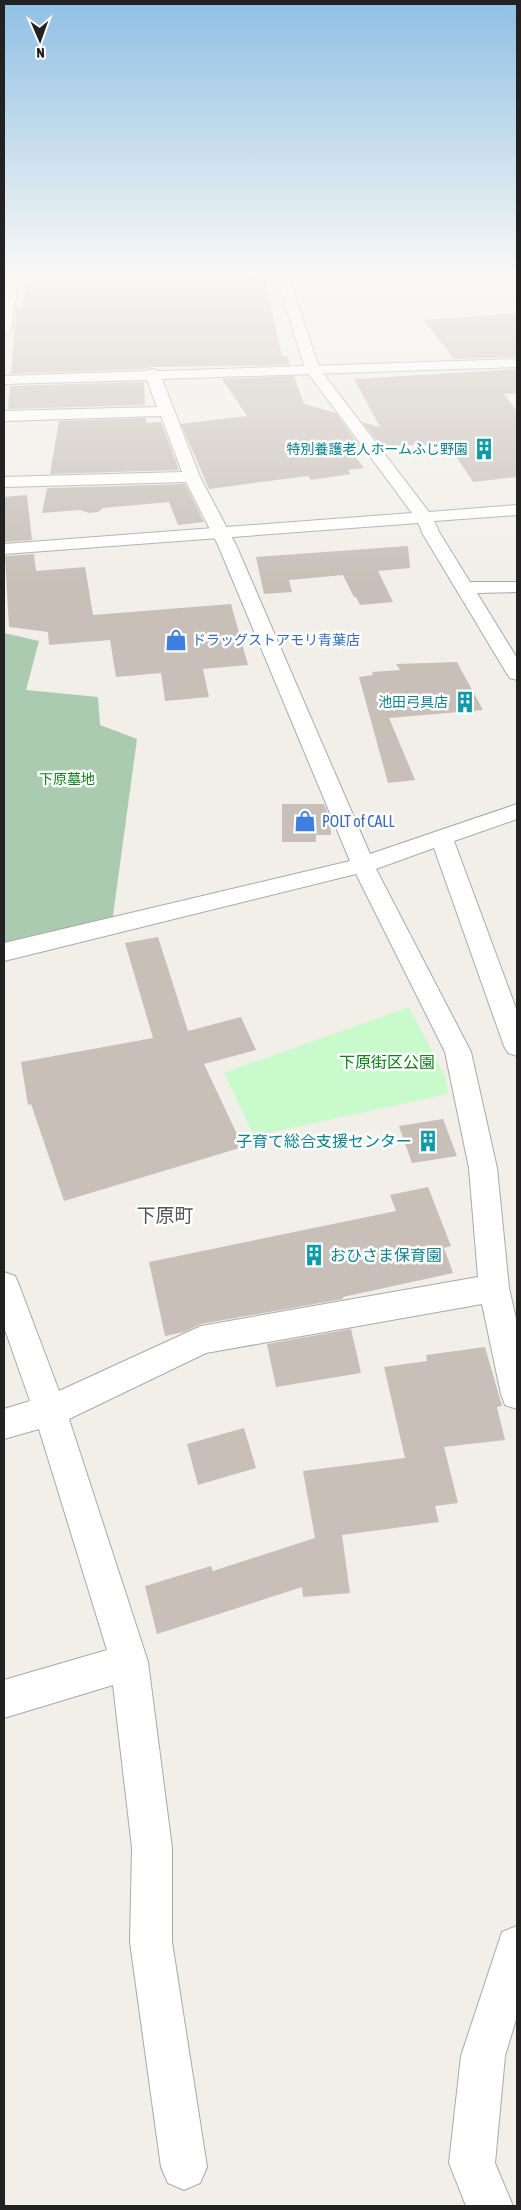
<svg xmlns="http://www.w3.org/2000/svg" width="521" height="2210" font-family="'Asap Condensed','Noto Sans JP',sans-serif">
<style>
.cemetery{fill:#aacbaf}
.park{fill:#c8facc}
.building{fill:#c7bfb8}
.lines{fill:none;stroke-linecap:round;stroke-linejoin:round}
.minor-casing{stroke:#a9a9a9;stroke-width:2}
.tertiary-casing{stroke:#a9a9a9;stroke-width:2}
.minor{fill:#fff;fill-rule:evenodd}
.tertiary{fill:#fff;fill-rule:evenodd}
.labels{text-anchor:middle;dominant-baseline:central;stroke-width:5;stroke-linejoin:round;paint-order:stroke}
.far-culture-label{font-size:14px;fill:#0d838f;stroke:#fff;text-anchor:end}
.far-shop-label{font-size:14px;fill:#366cbe;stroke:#fff;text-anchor:start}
.far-park-label{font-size:14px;fill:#0c8416;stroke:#fff}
.shop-label{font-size:16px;fill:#366cbe;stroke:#fff;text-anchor:start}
.park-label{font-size:16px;fill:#0c8416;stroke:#fff}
.culture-label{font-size:16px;fill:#0d838f;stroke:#fff;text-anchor:end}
.quarter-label{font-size:19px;fill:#555;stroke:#fff}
</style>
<rect width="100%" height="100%" fill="#f2efe9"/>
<path class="cemetery" d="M4,633l35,8 -13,49 72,7 2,28 37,14 -25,184 -108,26z"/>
<path class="park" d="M409,1007l36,69 3,18 -194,42 -30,-63z"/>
<path class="building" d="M264,276l18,80h5l3,9 -139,2 -8,2 -132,5 5,-66h6l6,-28z
M517,313v44l-63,2 -30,-39z
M517,369v24l-13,1 13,18v65l-44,5 -25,-38 -67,2 -19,-24 18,5 -26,-48z
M294,376l10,28 32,9 24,34h-12l16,21 -16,2 3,4 -40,6 -3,-4 -99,13 -28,-65 66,-8 -25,-37z
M144,382l1,23 -137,4 2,-23z
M146,418v5l15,-1 18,48 -129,4 9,-53z
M185,484l19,38 -26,3 -9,-23 -66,6 -5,4 -9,1 -9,-3 -38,3 5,-25z
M27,495l5,45 -27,2 -1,-45z
M408,546l2,22 -32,3 15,31 -33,3 -4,-8h-2l-11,-22 -54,5 3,12 -28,2 -8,-37z
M34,554l2,17 49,-4 8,48 138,-11 17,61 -45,4 6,28 -44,4 -4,-28 -45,4 -6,-37 -61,5 -1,-13 -39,-5 -4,-71z
M457,662l26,48 -94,8 26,62 -27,3 -29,-106 14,-2 -1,-3 28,-2 -4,-6z
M282,804h42l6,14 1,17h-15v7h-34z
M158,937l30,94 53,-14 15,33 -52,14 39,83 -179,54 -33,-97 -3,1 -7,-43 132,-24 -28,-95z
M443,1119l14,37 -45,7 -13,-37z
M428,1187l23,59 -7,2 9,25 -110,24v2l-142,25 -17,8 -19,4 -16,-74 247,-51 -6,-16z
M351,1329l10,44 -85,14 -9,-43z
M485,1347l17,59 -5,1 8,33 -61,7 14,56 -23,3 4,16 -97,13 8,58 -47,4 -1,-10 -145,47 -12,-48 66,-20 2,5 102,-33 -12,-67 102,-13 -21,-91 43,-6 -1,-6z
M244,1428l12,40 -58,17 -11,-41z"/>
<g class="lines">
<g class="minor-casing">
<path id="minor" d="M7,274h12l-8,58 -7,4v-44z
M517,359v8l-355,12 38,98 36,68 134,309 147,-50v15l-63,22 63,170v45l-9,-3 -4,-7 -70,-198 -58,21 95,183 26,116 12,120 8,35v86l-12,-4 -4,-11 -19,-90 -276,49 -137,66 79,243 24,186v94l35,225 -7,16 -16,7 -16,-7 -7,-16 -31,-225 2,-94 -19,-163 -109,33v-38l103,-30 -68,-221 -35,10v-30l26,-8 -26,-74v-55l11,4 4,9 40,106 142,-65 277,-49 -9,-109 -24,-116 -89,-178 -352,87v-18l346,-82 -132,-316 -32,-63 -182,5v-10l178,-5 -21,-56 -157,5v-10l153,-4 -10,-27 -143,4v-8l142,-5 6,-2 6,2z
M430,526l6,1 34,55h47v10l-40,1 40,65v22l-7,-2 -3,-4 -86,-143 3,-4z
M517,1926v90l-12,40 -10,107 18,43h-47l-17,-43 12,-107 41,-124z"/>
</g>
<g class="tertiary-casing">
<path id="tertiary" d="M276,274h12l31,94 110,144 88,-7v10l-83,6 4,8 -3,4h-12l-5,-10 -414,31v-10l408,-31 -107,-144z"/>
</g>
<use href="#minor" class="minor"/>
<use href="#tertiary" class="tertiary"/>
</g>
<linearGradient id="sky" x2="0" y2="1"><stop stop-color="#8fc0e4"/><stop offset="0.47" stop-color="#f9f8f5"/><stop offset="1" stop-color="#f9f8f5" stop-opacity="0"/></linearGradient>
<rect width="521" height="583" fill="url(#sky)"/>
<defs>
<g id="building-bare" transform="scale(1.725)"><path d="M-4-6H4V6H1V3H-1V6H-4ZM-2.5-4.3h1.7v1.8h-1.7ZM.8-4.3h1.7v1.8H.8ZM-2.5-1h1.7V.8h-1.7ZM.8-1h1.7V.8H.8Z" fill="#0f9aa8" stroke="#fff" stroke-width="2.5" paint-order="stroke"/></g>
<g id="shop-bare" transform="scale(1.725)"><path d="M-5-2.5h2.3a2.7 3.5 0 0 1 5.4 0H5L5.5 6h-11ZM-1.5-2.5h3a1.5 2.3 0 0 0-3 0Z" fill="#3f7fe0" stroke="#fff" stroke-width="2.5" paint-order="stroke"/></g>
</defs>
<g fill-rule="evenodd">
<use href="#building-bare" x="484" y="449"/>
<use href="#shop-bare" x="176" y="640"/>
<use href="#building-bare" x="465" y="702"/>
<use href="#shop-bare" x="305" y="821"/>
<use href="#building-bare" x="428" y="1141"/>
<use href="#building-bare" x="314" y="1255"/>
</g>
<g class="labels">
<g class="far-culture-label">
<text x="468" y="449">特別養護老人ホームふじ野園</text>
<text x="448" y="702">池田弓具店</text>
</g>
<g class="far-shop-label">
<text x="192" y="640">ドラッグストアモリ青葉店</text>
</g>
<g class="far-park-label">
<text x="67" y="779">下原墓地</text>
</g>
<g class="shop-label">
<text x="322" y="821">POLT of CALL</text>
</g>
<g class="park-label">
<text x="387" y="1062">下原街区公園</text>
</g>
<g class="culture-label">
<text x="412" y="1141">子育て総合支援センター</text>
<text x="330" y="1255" text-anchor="start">おひさま保育園</text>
</g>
<g class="quarter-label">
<text x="165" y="1215">下原町</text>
</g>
</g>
<rect width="521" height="2210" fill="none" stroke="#222222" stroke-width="10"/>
<g transform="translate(40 40) rotate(178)" stroke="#ffffff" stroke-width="4" paint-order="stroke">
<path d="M0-4L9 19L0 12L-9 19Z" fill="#222222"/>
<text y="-8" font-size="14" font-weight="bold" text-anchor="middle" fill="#222222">N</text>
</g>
</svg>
